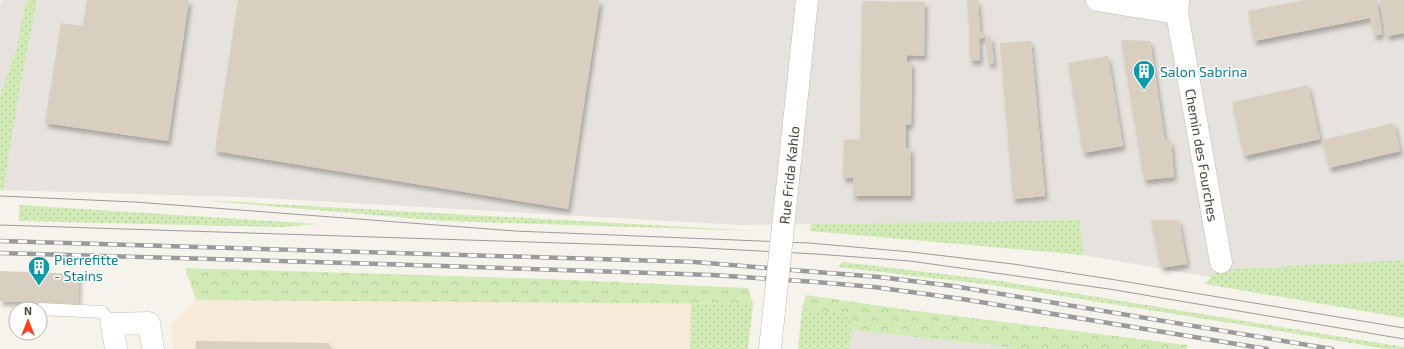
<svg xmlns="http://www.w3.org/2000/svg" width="1404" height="349" font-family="'Exo 2',sans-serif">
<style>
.commercial{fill:#f7ead8}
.industrial{fill:#e6e2dd}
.grass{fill:url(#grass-dots)}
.forest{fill:url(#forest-crowns)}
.building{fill:#d8cfc1;filter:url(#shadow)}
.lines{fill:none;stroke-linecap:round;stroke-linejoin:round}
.service-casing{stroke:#c2bbae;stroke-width:13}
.minor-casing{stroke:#c2bbae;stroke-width:23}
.service{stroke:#fff;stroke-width:12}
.minor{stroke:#fff;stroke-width:22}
.tram{stroke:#9a9a9a;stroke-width:1}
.rail-casing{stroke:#9a9a9a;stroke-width:4.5}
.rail{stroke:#fff;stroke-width:3;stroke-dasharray:9;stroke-linecap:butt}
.minor-bridge-casing{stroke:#c2bbae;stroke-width:23;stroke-linecap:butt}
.minor-bridge{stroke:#fff;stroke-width:22}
.labels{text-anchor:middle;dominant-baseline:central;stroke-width:3;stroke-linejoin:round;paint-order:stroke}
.culture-label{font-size:14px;fill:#0d838f;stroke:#fff;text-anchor:start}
.street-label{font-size:14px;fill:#4b4439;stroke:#fff}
</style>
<defs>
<pattern id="grass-dots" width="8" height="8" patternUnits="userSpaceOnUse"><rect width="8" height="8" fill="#d2eab5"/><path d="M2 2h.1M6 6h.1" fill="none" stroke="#b6ca9c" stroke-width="1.8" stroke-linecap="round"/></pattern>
<pattern id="forest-crowns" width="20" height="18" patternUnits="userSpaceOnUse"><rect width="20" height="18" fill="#d2eab5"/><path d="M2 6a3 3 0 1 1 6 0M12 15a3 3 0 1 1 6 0" fill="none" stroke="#b6ca9c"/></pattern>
<filter id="shadow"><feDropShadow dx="2.5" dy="4.5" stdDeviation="2" flood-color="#0004"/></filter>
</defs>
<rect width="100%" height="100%" fill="#f6f3ec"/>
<path class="commercial" d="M196,300l557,4 -5,45h-575l-2,-25z"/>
<path class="industrial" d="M3,0h1401v303l-137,-16 -184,-32 -3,-35 -339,5 -498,-28 -243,-7v-187z
M852,330l149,16 11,3h-163z"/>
<path class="grass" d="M29,0h8l-17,87 -17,103h-3v-94l17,-48 8,-43z
M200,200l559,31 -315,-10z
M19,205l300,19 -37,3 -263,-6z
M1080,220l3,35 -273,-24 1,-7z
M1404,260v58l-199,-34 12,-14z
M842,262l151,18 411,67v2h-17l-138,-23 -257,-41 -154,-18z
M691,304h62l-5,45h-58z
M802,309l49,6 1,15 -3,19h-51z"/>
<path class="forest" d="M185,268l364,11 199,9 5,16 -557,-4z
M806,295l103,15 278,35v4h-175l-11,-3 -149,-16 -1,-15 -49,-6z"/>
<path class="building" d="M87,0h102l-21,141 -123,-18 16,-100 22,3z
M238,0h362l-32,209 -353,-58z
M967,0h11l2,32 4,-1 1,6 -6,2 1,21 -10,1 -1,-22h1z
M1304,0h73l5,34 -8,2 -4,-18 -116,23 -6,-30z
M1379,0h25v33l-17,3z
M862,1l63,1 -1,54 -17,-1v7h5l-1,62 -5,1v23h5v48h-58v-18h-10l1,-38 16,-1z
M985,37h6l3,26 -6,1z
M1121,40l29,1 15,100 6,-1 3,37 -30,3z
M1031,41l14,155 -32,3 -13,-156z
M1108,56l15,90 -40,7 -15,-90z
M1308,85l12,54 -76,17 -12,-54z
M1394,123l6,28 -71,17 -7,-28z
M1151,220h28l8,44 -26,4z
M0,271l79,3 -1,30 -78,-3z
M196,341l133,2v6h-133z"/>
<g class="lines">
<g class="service-casing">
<path id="service" d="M40,309l62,3 10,12"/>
</g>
<g class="minor-casing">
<path id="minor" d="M1097,0l80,13
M1178,0l-1,13 44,249
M783,227l24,-227
M116,349l-4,-25 37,-1 4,26
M770,349l4,-38"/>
</g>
<use href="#service" class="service"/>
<use href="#minor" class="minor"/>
<path class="tram" d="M0,196l135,6 380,29 294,12 102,9 102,12 97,15 294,49
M0,225l685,22 131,7 94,7 199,28 295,50"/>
<g class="rail-casing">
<path id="rail" d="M0,241l695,21 121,10 63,5 74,9 379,63
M0,253l382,11 330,11 104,7 58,5 88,12 305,50"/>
</g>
<use href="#rail" class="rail"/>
<g class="minor-bridge-casing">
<path id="minor-bridge" d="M774,311l9,-84"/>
</g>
<use href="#minor-bridge" class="minor-bridge"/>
</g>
<defs>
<g id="building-pin" transform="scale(1.15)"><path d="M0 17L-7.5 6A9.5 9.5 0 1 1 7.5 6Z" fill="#0f9aa8" stroke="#fff"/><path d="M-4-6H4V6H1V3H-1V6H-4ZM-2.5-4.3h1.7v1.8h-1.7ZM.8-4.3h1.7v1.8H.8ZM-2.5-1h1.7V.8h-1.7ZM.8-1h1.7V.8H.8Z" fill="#fff"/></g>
</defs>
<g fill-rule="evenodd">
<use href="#building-pin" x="1144" y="71"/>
<use href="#building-pin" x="39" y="267"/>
</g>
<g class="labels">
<g class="culture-label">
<text x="1160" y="71">Salon Sabrina</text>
<text x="54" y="259">Pierrefitte<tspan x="54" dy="16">- Stains</tspan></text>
</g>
<g class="street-label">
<text transform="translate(1202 155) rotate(80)">Chemin des Fourches</text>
<text transform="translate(789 175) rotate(-84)">Rue Frida Kahlo</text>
</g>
</g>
<g transform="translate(28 321)"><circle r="19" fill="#ffffff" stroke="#b7b4b0"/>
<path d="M0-3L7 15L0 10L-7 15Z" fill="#fc3f1d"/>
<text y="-6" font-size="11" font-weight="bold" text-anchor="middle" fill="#4b4439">N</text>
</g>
</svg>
